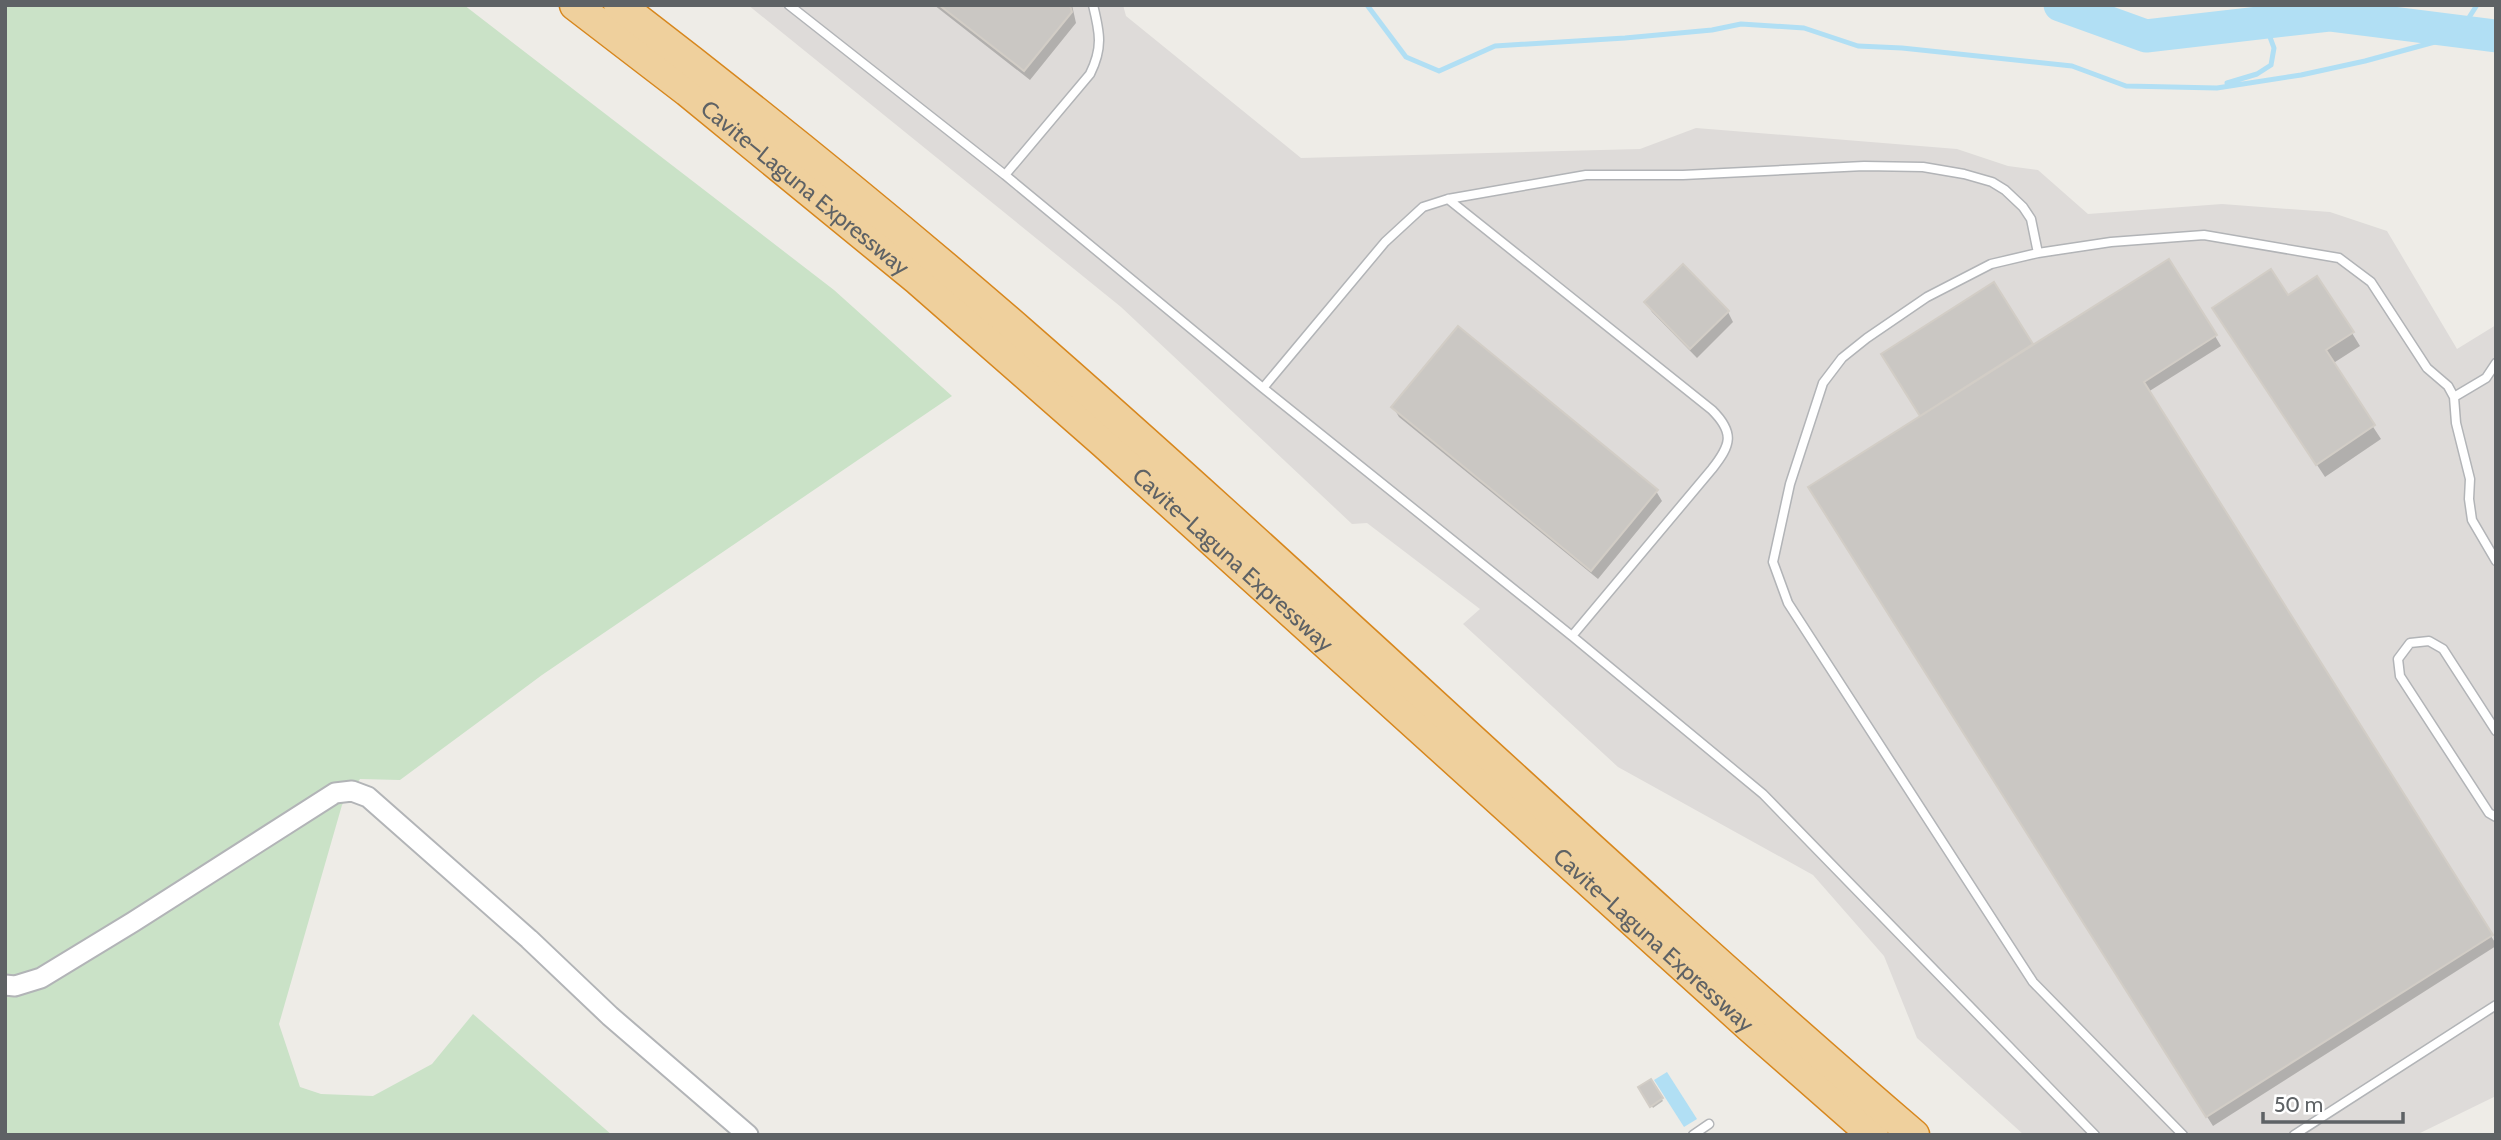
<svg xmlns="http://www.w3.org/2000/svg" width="2501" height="1140" font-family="Cabin,sans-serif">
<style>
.industrial{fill:#dedbd9}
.green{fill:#cae2c7}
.water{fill:#b1dff4}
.shadow{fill:#0003}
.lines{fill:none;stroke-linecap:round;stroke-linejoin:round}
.stream{stroke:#b1dff4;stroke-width:5}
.river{stroke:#b1dff4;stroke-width:33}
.building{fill:#cac7c3;stroke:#d2cdc6;stroke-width:2}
.service-casing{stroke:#b2b4b7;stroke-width:11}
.tertiary-casing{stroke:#b2b4b7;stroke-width:23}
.motorway-casing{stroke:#d7871e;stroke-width:33}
.service{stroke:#fff;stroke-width:8}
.tertiary{stroke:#fff;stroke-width:19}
.motorway{stroke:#efd09d;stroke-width:30}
.labels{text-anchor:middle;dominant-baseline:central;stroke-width:6;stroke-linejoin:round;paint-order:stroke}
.street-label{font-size:23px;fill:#5e6265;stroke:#fff}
</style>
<rect width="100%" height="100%" fill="#eeece7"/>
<path class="industrial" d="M748,5h375l3,11 175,142 339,-9 56,-21 261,21 51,17 30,4 50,44 134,-10 108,8 57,19 70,118 39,-24v771l-80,39h-392l-107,-97 -33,-82 -71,-81 -195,-108 -155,-143 17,-15 -113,-86 -15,1 -231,-217z"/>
<path class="green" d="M5,5h459l370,285 118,106 -410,279 -142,105 -40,-1 -18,26 -63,219 21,63 21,7 52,2 59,-32 41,-50 139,121h-607z"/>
<path class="water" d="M1667,1072l30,47 -13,8 -30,-47z"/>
<path class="shadow" d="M934,5h138l4,18 -46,57z
M1993,284l39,63 183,-11 6,10 -73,46 348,552v2l-283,180 -397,-629 106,-80 -32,-50z
M2288,297l64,36 8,13 -28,18 49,75 -56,38 -103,-156z
M1646,303l82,9 5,10 -36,36 -45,-46z
M1393,407l263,84 6,10 -64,78 -199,-162z
M1650,1081l13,20 -10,7 -13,-20z"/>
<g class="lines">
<path class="stream" d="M1367,5l39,52 33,14 56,-25 130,-8 87,-8 29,-6 63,4 54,18 44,2 170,18 54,20 91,2 84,-13 64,-14 99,-27
M2477,5l-9,14 11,17
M2329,15l43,-10
M2227,83l30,-9 14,-9 3,-17 -7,-19 29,-10"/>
<path class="river" d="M2060,5l86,31 183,-21 167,21"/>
</g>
<path class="building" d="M939,5h131l2,7 -48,59z
M2169,259l48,76 -73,47 349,553 -287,182 -398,-630z
M1683,264l46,47 -39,38 -46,-47z
M2271,269l17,26 29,-19 37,56 -28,18 49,75 -59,40 -104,-157z
M1994,282l39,62 -113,72 -39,-62z
M1458,326l200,164 -67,81 -200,-164z
M1651,1079l12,19 -13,9 -12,-20z"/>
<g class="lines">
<g class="service-casing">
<path id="service" d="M789,5l216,170 258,213 309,248 191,158 332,341
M1005,175l85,-101c13,-26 10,-41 3,-69
M1448,199l264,211c23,23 19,35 0,59l-140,167
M2496,363l-10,15 -32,19 2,26 14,56 -1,20 3,21 24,41
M1263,388l122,-146 38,-35 25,-8 138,-24h97l181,-9 59,1 41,7 28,8 13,8 18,17 8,12 7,34
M2496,731l-53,-82 -14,-8 -19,2 -12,16 2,17 89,137 7,4
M1693,1135l16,-11
M2183,1135l-150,-153 -245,-379 -15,-41 17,-78 33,-101 19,-25 25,-20 60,-41 64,-33 47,-11 73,-11 93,-7 135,23 32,24 56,86 21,18 6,11
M2294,1135l202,-130"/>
</g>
<g class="tertiary-casing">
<path id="tertiary" d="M5,985l10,1 26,-8 92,-56 202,-129 17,-2 16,6 161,142 81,77 138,119"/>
</g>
<g class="motorway-casing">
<g id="motorway">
<path id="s1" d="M575,5l112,86 231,189 186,163 646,584 123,108"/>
<path d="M619,5c137,105 272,214 402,327 301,263 589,542 893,803"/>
</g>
</g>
<use href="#service" class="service"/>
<use href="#tertiary" class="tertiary"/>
<use href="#motorway" class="motorway"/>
</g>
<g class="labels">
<g class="street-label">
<text stroke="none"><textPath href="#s1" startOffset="294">Cavite–Laguna Expressway</textPath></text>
<text stroke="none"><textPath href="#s1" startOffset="861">Cavite–Laguna Expressway</textPath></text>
<text stroke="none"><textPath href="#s1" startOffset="1428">Cavite–Laguna Expressway</textPath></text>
</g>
</g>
<rect width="2501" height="1140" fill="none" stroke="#5e6265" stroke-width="14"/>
<path d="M2263 1112v10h140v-10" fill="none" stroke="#5e6265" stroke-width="3.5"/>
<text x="2274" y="1112" font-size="21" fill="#5e6265" stroke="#ffffff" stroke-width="5" paint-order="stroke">50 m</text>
</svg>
